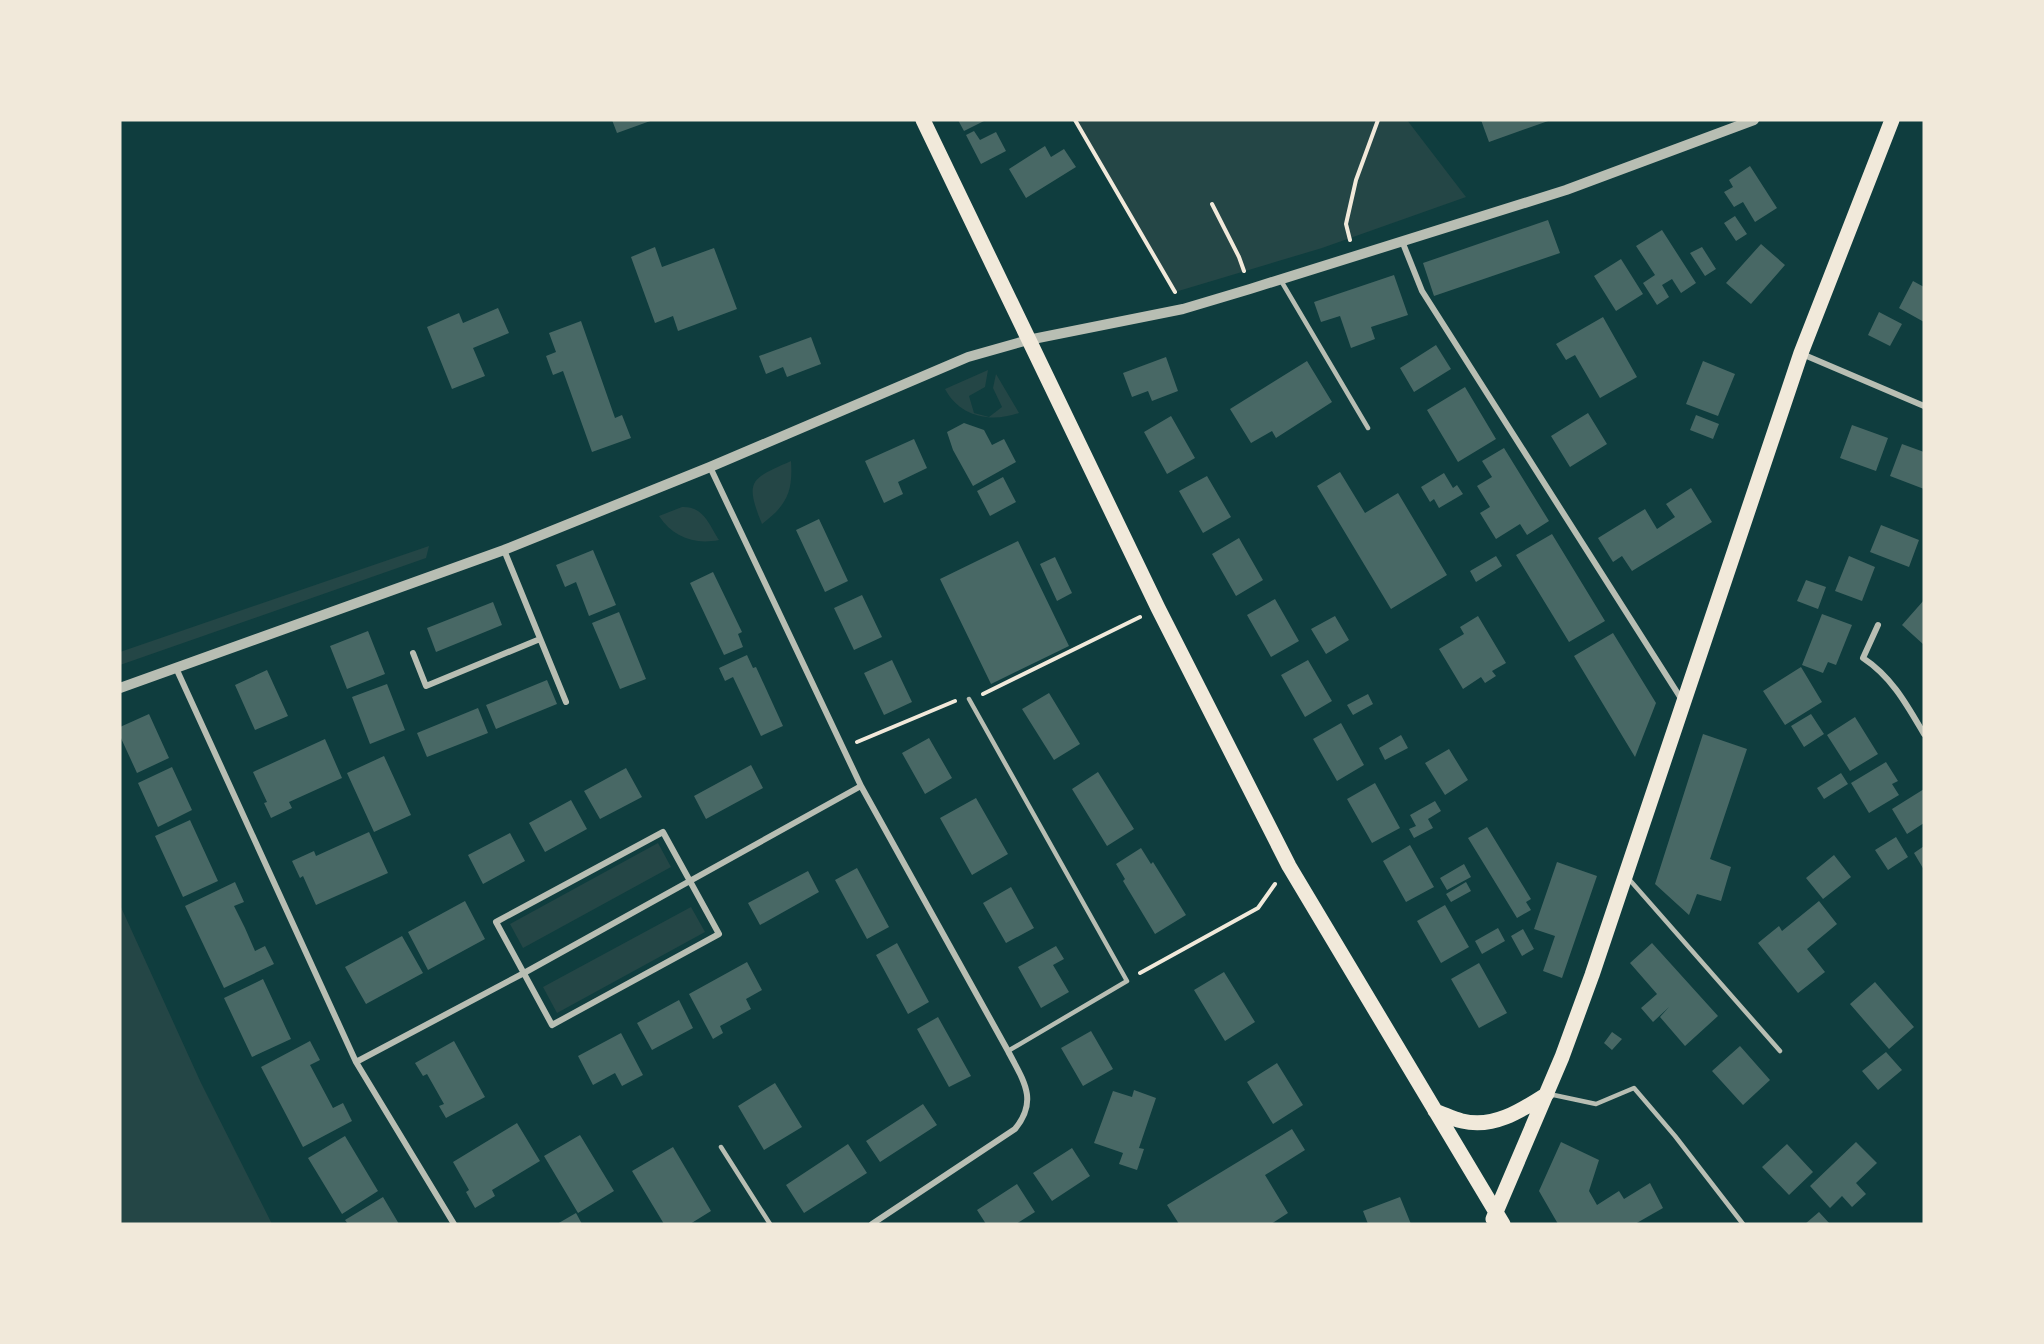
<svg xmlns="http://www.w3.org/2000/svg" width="2044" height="1344" font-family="Figtree,sans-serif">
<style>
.green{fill:#244646}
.building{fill:#486865}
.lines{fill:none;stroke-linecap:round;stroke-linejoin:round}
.path{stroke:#f1e9da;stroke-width:4}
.service{stroke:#b8beb3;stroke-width:4.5}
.minor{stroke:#b8beb3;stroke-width:6}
.tertiary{stroke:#b8beb3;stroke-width:10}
.primary{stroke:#f1e9da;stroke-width:15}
</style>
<rect width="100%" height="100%" fill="#0f3d3e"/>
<path class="green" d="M1075,120h332l59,77 -144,51 -147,44z
M988,370l-3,17 -16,9 5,17 15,4 13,-10 -9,-19 3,-14 23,39c-28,10 -59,4 -74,-24z
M791,461c2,31 -4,44 -29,63 -18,-44 -11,-45 29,-63z
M682,507c21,-1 27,17 37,33 -25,5 -46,-3 -60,-24z
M429,546l-3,12 -306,107v-13z
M658,843l13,24 -148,81 -13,-24z
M120,905l81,178 71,141h-152z
M691,907l14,25 -148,81 -14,-26z"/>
<path class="building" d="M612,120h41l-36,13z
M958,120h28l-22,11z
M1481,120h70l-62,22z
M974,131l6,9 16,-8 10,19 -25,13 -15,-29z
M1045,146l6,11 13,-8 12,18 -50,31 -17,-29z
M1750,166l27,42 -22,14 -12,-20 -9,5 -10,-15 9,-5 -4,-7z
M1735,216l12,18 -11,7 -12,-18z
M1548,220l12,33 -126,43 -11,-33z
M1662,230l34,53 -15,10 -9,-14 -10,6 7,12 -12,8 -14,-22 12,-8 -19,-29z
M1761,244l24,21 -34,39 -25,-21z
M655,247l7,20 52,-19 23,61 -59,22 -5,-15 -18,7 -24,-66z
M1702,247l14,22 -11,7 -15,-23z
M1621,259l22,35 -27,17 -22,-35z
M1394,275l14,40 -37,12 4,12 -24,9 -11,-32 -19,6 -7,-20z
M1913,281l11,6v35l-25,-14z
M498,308l11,25 -36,15 12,28 -33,13 -25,-62 32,-14 4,10z
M1879,312l23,12 -12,22 -22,-11z
M1603,317l34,60 -37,21 -25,-43 -9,5 -10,-16z
M581,321l34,97 7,-3 9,23 -39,14 -29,-81 -10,4 -7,-19 10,-4 -7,-19z
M811,337l10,27 -34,13 -4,-10 -17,7 -7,-18z
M1436,345l15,24 -37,23 -14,-24z
M1166,357l12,34 -26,10 -4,-10 -16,6 -9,-24z
M1307,361l25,41 -56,36 -4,-7 -21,12 -21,-34z
M1703,361l32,13 -17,42 -32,-12z
M1465,387l31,52 -38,23 -31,-52z
M1588,413l19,31 -37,23 -19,-31z
M1696,415l23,9 -6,15 -23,-9z
M1171,416l24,42 -28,16 -23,-42z
M964,423l20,7 8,15 12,-6 12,23 -43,24 -20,-36 -6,-18z
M1852,425l36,13 -12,33 -36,-13z
M914,439l13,29 -29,14 5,12 -19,9 -19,-42z
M1902,444l22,8v37l-34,-13z
M1504,448l45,73 -22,14 -7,-11 -24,15 -16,-26 10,-6 -13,-21 15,-9 -10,-16z
M1340,472l25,41 33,-20 49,82 -56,34 -74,-123z
M1444,473l9,15 4,-3 6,9 -24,14 -5,-9 -4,3 -9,-15z
M1207,476l24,41 -28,16 -24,-42z
M1003,477l13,25 -26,14 -13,-25z
M1691,488l21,34 -80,49 -10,-15 -9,6 -15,-24 47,-29 12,20 18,-12 -9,-13z
M819,519l29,62 -23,11 -29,-62z
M1881,525l38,15 -10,27 -39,-15z
M1552,534l53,87 -36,21 -53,-87z
M1239,538l24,42 -27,16 -24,-42z
M1018,541l51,105 -78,38 -51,-105z
M593,550l23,55 -27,11 -13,-34 -11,5 -9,-22z
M1496,556l6,10 -26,16 -6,-11z
M1849,556l26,11 -13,34 -27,-10z
M1055,557l17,36 -15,8 -17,-37z
M713,572l29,60 -4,2 5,13 -19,8 -34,-72z
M1806,580l20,7 -8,22 -21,-8z
M862,595l20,42 -28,13 -20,-42z
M1275,599l24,42 -28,16 -24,-42z
M1924,600v45l-22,-20z
M493,602l9,23 -66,27 -9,-24z
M619,612l27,67 -26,10 -28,-66z
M1822,614l30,11 -16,40 -8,-3 -5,11 -21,-8z
M1335,616l14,24 -23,14 -15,-25z
M1478,616l28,47 -14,8 4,5 -11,7 -4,-6 -18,12 -24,-40 25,-15 -4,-7z
M368,631l17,43 -38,15 -17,-43z
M1613,633l43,70 -21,54 -61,-101z
M747,655l6,13 3,-1 27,59 -22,10 -28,-59 -8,4 -6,-13z
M892,660l20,42 -28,13 -20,-42z
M1308,660l24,41 -27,16 -24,-42z
M1801,667l21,35 -37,23 -22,-34z
M267,670l21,46 -33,14 -20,-45z
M547,680l10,24 -61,25 -10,-24z
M387,684l18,46 -35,14 -18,-47z
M1049,693l31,51 -26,16 -32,-51z
M1368,694l5,10 -20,11 -6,-10z
M478,708l10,25 -61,24 -10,-24z
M149,714l20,44 -32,15 -17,-37v-9z
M1811,714l13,20 -20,13 -13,-21z
M1855,717l23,37 -28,17 -23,-36z
M1341,723l23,42 -27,16 -24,-42z
M1703,734l44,15 -37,110 21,8 -10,34 -24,-7 -8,21 -34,-31z
M1401,735l7,13 -23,12 -6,-12z
M929,738l23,40 -27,16 -23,-41z
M325,739l17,39 -53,24 3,6 -21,10 -7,-15 3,-1 -14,-30z
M1449,749l19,31 -23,15 -20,-32z
M384,756l27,59 -37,17 -27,-59z
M1886,762l12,19 -6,3 7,11 -30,18 -18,-30z
M751,765l12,23 -57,31 -12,-23z
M172,767l20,43 -34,17 -20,-44z
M626,768l16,29 -42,22 -16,-28z
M1098,772l36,57 -27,17 -35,-57z
M1841,773l7,11 -24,15 -7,-11z
M1375,783l25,45 -28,15 -25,-44z
M1924,789v34l-17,11 -15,-25z
M976,798l32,56 -36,21 -32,-57z
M571,800l16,29 -42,23 -16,-29z
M1435,801l6,10 -13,8 5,9 -19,10 -5,-9 7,-3 -6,-11z
M190,820l28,61 -35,16 -28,-61z
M1487,827l44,72 -5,3 5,8 -14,8 -49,-80z
M369,832l19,41 -72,32 -13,-29 -3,2 -8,-17 22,-10 2,5z
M510,833l15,28 -42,23 -15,-29z
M1896,837l12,20 -20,13 -13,-20z
M1410,845l24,42 -28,15 -23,-41z
M1924,846v24l-10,-17z
M1141,848l10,16 2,-2 33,53 -31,19 -32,-53 2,-2 -9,-15z
M1834,855l17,22 -28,22 -17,-21z
M1557,862l40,14 -35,102 -19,-7 12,-35 -21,-7z
M1464,864l7,13 -24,13 -7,-12z
M857,868l32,59 -22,12 -32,-59z
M808,871l11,21 -59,33 -12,-22z
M235,882l9,20 -10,4 11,22 10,23 10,-5 9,18 -50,24 -39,-82z
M1466,882l5,9 -20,11 -5,-8z
M1011,887l23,41 -28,15 -23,-40z
M465,901l20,38 -57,31 -20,-38z
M1819,901l18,23 -30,25 18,23 -27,21 -40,-50 21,-17 3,5z
M1445,905l24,42 -28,16 -24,-42z
M1498,928l7,13 -23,13 -7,-13z
M1523,929l11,20 -12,7 -11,-20z
M402,936l21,37 -57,31 -21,-37z
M897,943l32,59 -21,12 -32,-59z
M1652,943l66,73 -33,30 -25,-29 9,-10 -16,15 -12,-14 16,-14 -27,-31z
M1056,946l8,13 -11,6 16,27 -28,16 -23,-41z
M747,962l15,28 -16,9 5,10 -31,17 3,7 -10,6 -24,-45z
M1479,963l28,50 -28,15 -28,-49z
M1224,972l31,50 -30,19 -31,-51z
M263,979l28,60 -39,18 -28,-59z
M1875,982l39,45 -25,22 -39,-45z
M679,1000l14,28 -41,22 -15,-27z
M938,1017l33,59 -22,11 -32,-58z
M1091,1031l22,38 -30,17 -22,-38z
M1612,1032l10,7 -10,11 -8,-7z
M621,1033l22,42 -21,11 -7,-13 -22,12 -15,-29z
M310,1041l10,19 -10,5 23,43 10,-5 9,18 -49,26 -42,-80z
M454,1041l31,56 -39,21 -7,-12 5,-2 -17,-30 -4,2 -8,-13z
M1740,1046l30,34 -27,25 -31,-34z
M1886,1052l16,18 -24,20 -16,-19z
M1277,1063l26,42 -30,19 -26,-42z
M775,1083l27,44 -38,23 -26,-44z
M1134,1090l22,8 -17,50 5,1 -7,21 -18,-6 4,-11 -29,-10 19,-52 19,6z
M923,1104l14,21 -57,37 -14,-21z
M517,1123l23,38 -48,29 3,6 -20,12 -9,-16 3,-2 -16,-28z
M1292,1129l13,21 -40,25 23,38 -17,11h-92l-12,-19z
M580,1135l34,56 -36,22 -34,-57z
M345,1136l33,55 -36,23 -34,-56z
M1561,1142l38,18 -10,31 8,14 22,-14 5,8 26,-16 13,25 -28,16h-77l-19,-33z
M1856,1142l21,21 -21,20 10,11 -14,13 -10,-11 -12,12 -20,-22z
M848,1144l19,29 -63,40 -18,-28z
M1787,1144l26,28 -24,23 -27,-28z
M673,1147l38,64 -21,13h-26l-32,-53z
M1072,1148l18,28 -38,25 -19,-28z
M1017,1184l18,28 -19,12h-30l-9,-14z
M383,1197l16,27h-51l-3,-4z
M1400,1197l11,27h-43l-5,-13z
M1819,1212l11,12h-25z
M576,1213l6,11h-25z"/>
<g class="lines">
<path class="path" d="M1075,120l100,172
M1212,204l27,53 5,14
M1350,240l-4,-16 10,-44 22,-60
M983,694l157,-77
M857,742l98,-41
M1140,973l118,-65 17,-24"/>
<path class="service" d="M1280,279l88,149
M969,699l158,282 -119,70
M1628,878l152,173
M1549,1094l47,10 38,-16 41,48 68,88
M721,1147l49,77"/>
<path class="minor" d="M1402,241l20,50 260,409
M1802,354l122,52
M710,467l151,319 147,265c15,29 31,49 7,78l-143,95
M504,550l62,152
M1878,625l-15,33c29,19 44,47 61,76
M413,653l13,33 114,-47
M176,668l180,394 98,162
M663,832l56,102 -167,91 -56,-103z
M356,1062l168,-89 337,-187"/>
<path class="tertiary" d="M120,688l384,-138 206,-83 258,-110 60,-17 155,-31 67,-20 316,-99 188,-70"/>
<path class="primary" d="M923,120l235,488 131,258 214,358
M1435,1111c9,3 18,8 27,10 32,8 60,-11 85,-27
M1493,1219l69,-162 30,-82 209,-622 91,-233"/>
</g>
<rect width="2044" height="1344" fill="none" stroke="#f1e9da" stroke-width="243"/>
</svg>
